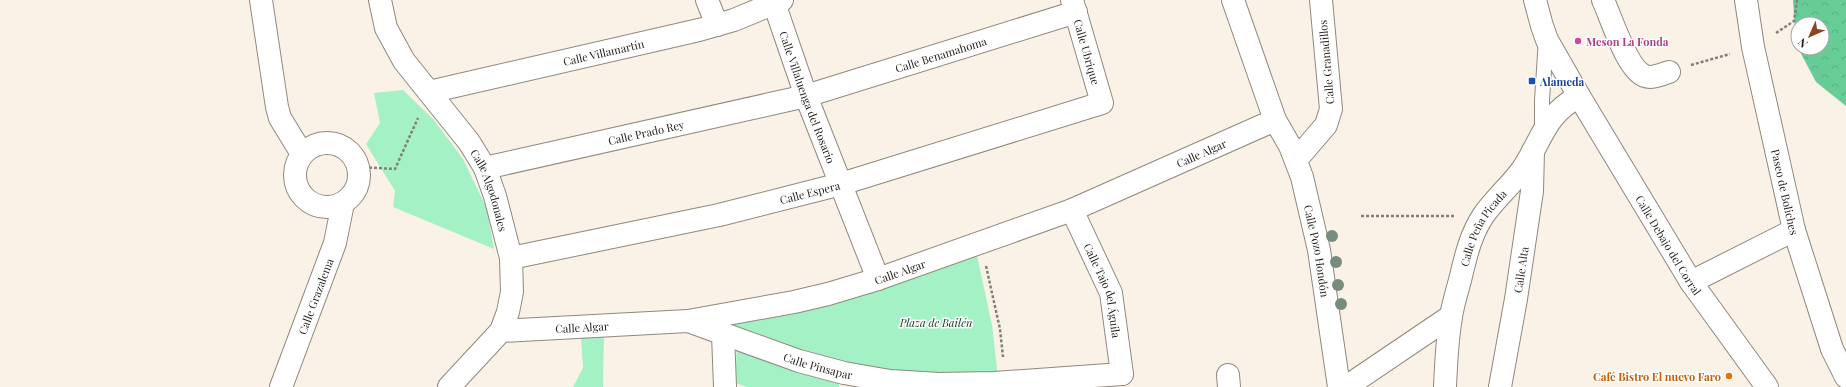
<svg xmlns="http://www.w3.org/2000/svg" width="1846" height="387" font-family="'Playfair Display',serif">
<style>
.forest{fill:url(#forest-crowns)}
.park{fill:#a5f1c6}
.lines{fill:none;stroke-linecap:round;stroke-linejoin:round}
.service-casing{stroke:#8f887e;stroke-width:16}
.pedestrian-casing{stroke:#8f887e;stroke-width:24}
.minor-casing{stroke:#8f887e;stroke-width:24}
.tertiary-casing{stroke:#8f887e;stroke-width:24}
.path{stroke:#848078;stroke-width:2.5;stroke-dasharray:3 2;stroke-linecap:butt}
.service{stroke:#fff;stroke-width:14}
.pedestrian{stroke:#fff;stroke-width:22}
.minor{stroke:#fff;stroke-width:22}
.tertiary{stroke:#fff;stroke-width:22}
.tree{fill:#778c7c}
.hotel-dot{fill:#d1479c;stroke:#fff;stroke-width:1.5}
.transit-dot{fill:#1a4fb4;stroke:#fff;stroke-width:1.5}
.food-dot{fill:#e8710a;stroke:#fff;stroke-width:1.5}
.labels{text-anchor:middle;dominant-baseline:central;stroke-width:3;stroke-linejoin:round;paint-order:stroke}
.hotel-label{font-size:11px;font-weight:bold;fill:#b23c85;stroke:#fff;text-anchor:start}
.street-label{font-size:11px;fill:#1f1d19;stroke:#fff}
.transit-label{font-size:11px;font-weight:bold;fill:#164399;stroke:#fff;text-anchor:start}
.park-label{font-size:11px;font-style:italic;fill:#0c3924;stroke:#fff}
.food-label{font-size:11px;font-weight:bold;fill:#c56008;stroke:#fff;text-anchor:end}
</style>
<defs>
<pattern id="forest-crowns" width="20" height="18" patternUnits="userSpaceOnUse"><rect width="20" height="18" fill="#67cd97"/><path d="M2 6a3 3 0 1 1 6 0M12 15a3 3 0 1 1 6 0" fill="none" stroke="#59b082"/></pattern>
</defs>
<rect width="100%" height="100%" fill="#faf2e7"/>
<path class="forest" d="M1793,0h53v106l-30,-24 -18,-34h24v-24h-24v23l-2,-4z"/>
<path class="park" d="M403,90l30,29 30,40 24,50 7,40 -101,-42 2,-16 -29,-47 14,-21 -6,-30z
M976,251l16,74 6,52h-55l-97,-11 -120,-42z
M604,335l-1,52h-30l10,-19 -2,-30z
M737,345l102,33v9h-92l-12,-4z"/>
<g class="lines">
<g class="service-casing">
<path id="service" d="M1542,132v-32l4,-61"/>
</g>
<g class="pedestrian-casing">
<g id="pedestrian">
<path id="s1" d="M1072,210l39,83 11,81"/>
<path id="s2" d="M688,321l106,-19 34,-8 50,-15 194,-69 203,-90"/>
</g>
</g>
<g class="minor-casing">
<g id="minor">
<path d="M261,0l16,107 3,11 22,36"/>
<path d="M707,0l10,25"/>
<path d="M1535,0l7,26 5,14 32,56"/>
<path d="M1603,0c8,17 24,70 42,76 7,3 17,-2 24,-4"/>
<path id="s3" d="M1746,0l7,47 41,183 38,119 14,28"/>
<path id="s4" d="M774,3l32,93 72,183"/>
<path id="s5" d="M429,92l270,-62 35,-10 48,-20"/>
<circle cx="327" cy="175" r="32"/>
<path d="M1296,160l30,-35 5,-16 -10,-109"/>
<path id="s6" d="M485,168l321,-72 270,-84"/>
<path id="s7" d="M511,258l208,-43 122,-31 261,-81 -30,-103"/>
<path d="M1691,282l103,-52"/>
<path id="s8" d="M501,331l187,-10 111,40 45,12 46,8 49,3 55,-1 128,-9"/>
<path d="M723,334l2,53"/>
<path d="M1228,375l1,12"/>
<path id="s9" d="M281,387l54,-144 8,-40"/>
<path d="M1346,387l105,-71"/>
<path id="s10" d="M1500,387l16,-88 16,-108 1,-40"/>
</g>
</g>
<g class="tertiary-casing">
<g id="tertiary">
<path id="s11" d="M380,0l6,28 18,33 65,81 16,26 10,28 16,62 1,34 -4,20 -7,19 -52,56"/>
<path id="s12" d="M1233,0l42,120 15,26 12,31 17,73 20,137"/>
<path id="s13" d="M1445,387c1,-23 2,-47 6,-70 2,-14 7,-28 10,-41 5,-21 10,-42 22,-60 12,-18 29,-31 41,-49 19,-30 21,-52 55,-71l112,186 76,105"/>
</g>
</g>
<path class="path" d="M1776,33l18,-12 3,-21
M1691,65l39,-11
M359,167l36,2 23,-51
M1361,216h93
M986,266l14,63 3,28"/>
<use href="#service" class="service"/>
<use href="#pedestrian" class="pedestrian"/>
<use href="#minor" class="minor"/>
<use href="#tertiary" class="tertiary"/>
</g>
<g class="tree">
<circle cx="1332" cy="236" r="6"/>
<circle cx="1336" cy="262" r="6"/>
<circle cx="1338" cy="285" r="6"/>
<circle cx="1341" cy="304" r="6"/>
</g>
<circle class="hotel-dot" cx="1578" cy="41" r="4"/>
<rect class="transit-dot" x="1528" y="77" width="8" height="8" rx="2"/>
<circle class="food-dot" cx="1729" cy="376" r="4"/>
<g class="labels">
<g class="hotel-label">
<text x="1586" y="41">Meson La Fonda</text>
</g>
<g class="street-label">
<text stroke="none"><textPath href="#s5" startOffset="179">Calle Villamartín</textPath></text>
<text transform="translate(1087 52) rotate(74)">Calle Ubrique</text>
<text stroke="none"><textPath href="#s6" startOffset="470">Calle Benamahoma</textPath></text>
<text transform="translate(1326 62) rotate(-95)">Calle Granadillos</text>
<text stroke="none"><textPath href="#s4" startOffset="100">Calle Villaluenga del Rosario</textPath></text>
<text stroke="none"><textPath href="#s6" startOffset="165">Calle Prado Rey</textPath></text>
<text stroke="none"><textPath href="#s2" startOffset="542">Calle Algar</textPath></text>
<text stroke="none"><textPath href="#s11" startOffset="223">Calle Algodonales</textPath></text>
<text stroke="none"><textPath href="#s3" startOffset="196">Paseo de Boliches</textPath></text>
<text stroke="none"><textPath href="#s7" startOffset="306">Calle Espera</textPath></text>
<text stroke="none"><textPath href="#s13" startOffset="166">Calle Peña Picada</textPath></text>
<text stroke="none"><textPath href="#s13" startOffset="506">Calle Debajo del Corral</textPath></text>
<text stroke="none"><textPath href="#s12" startOffset="266">Calle Pozo Hondón</textPath></text>
<text stroke="none"><textPath href="#s10" startOffset="119">Calle Alta</textPath></text>
<text stroke="none"><textPath href="#s2" startOffset="218">Calle Algar</textPath></text>
<text stroke="none"><textPath href="#s1" startOffset="87">Calle Tajo del Águila</textPath></text>
<text stroke="none"><textPath href="#s9" startOffset="97">Calle Grazalema</textPath></text>
<text stroke="none"><textPath href="#s8" startOffset="81">Calle Algar</textPath></text>
<text stroke="none"><textPath href="#s8" startOffset="325">Calle Pinsapar</textPath></text>
</g>
<g class="transit-label">
<text x="1540" y="81">Alameda</text>
</g>
<g class="park-label">
<text x="936" y="322">Plaza de Bailén</text>
</g>
<g class="food-label">
<text x="1721" y="376">Café Bistro El nuevo Faro</text>
</g>
</g>
<g transform="translate(1810 36) rotate(225)"><circle r="19" fill="#ffffff" stroke="#a5a5a3"/>
<path d="M0-3L7 15L0 10L-7 15Z" fill="#8c461e"/>
<text y="-6" font-size="11" font-weight="bold" text-anchor="middle" fill="#1f1d19">N</text>
</g>
</svg>
